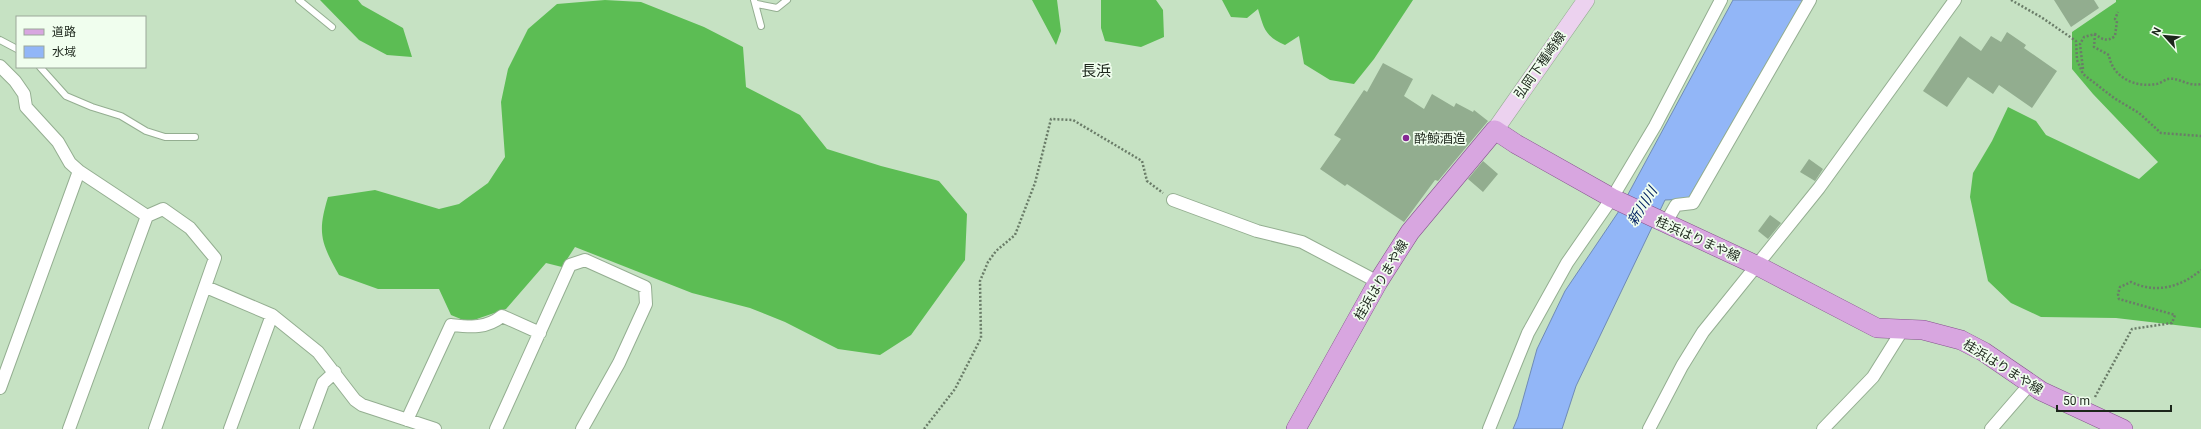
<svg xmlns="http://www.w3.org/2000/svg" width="2201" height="429" font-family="Roboto,'Noto Sans JP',sans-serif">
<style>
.forest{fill:#5cbd54}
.water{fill:#92b6f7;stroke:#6f8bb5}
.building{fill:#92ad8f}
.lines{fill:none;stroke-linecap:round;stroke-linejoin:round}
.service-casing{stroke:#94ae91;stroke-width:8}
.minor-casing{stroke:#94ae91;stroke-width:14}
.secondary-casing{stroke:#94ae91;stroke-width:18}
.primary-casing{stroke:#85528d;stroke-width:20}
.path{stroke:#6a7c68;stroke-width:2.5;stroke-dasharray:2 2;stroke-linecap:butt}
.service{stroke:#fff;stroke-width:6}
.minor{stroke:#fff;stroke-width:12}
.secondary{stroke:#ecd2ef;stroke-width:17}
.primary{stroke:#d8a6e0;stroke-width:19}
.poi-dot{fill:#852893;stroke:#f0feee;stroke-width:1.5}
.labels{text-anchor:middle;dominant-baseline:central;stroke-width:3.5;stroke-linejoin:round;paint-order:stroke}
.street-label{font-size:13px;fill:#1c261b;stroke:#f0feee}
.poi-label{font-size:13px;fill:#1c261b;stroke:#f0feee;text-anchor:start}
.water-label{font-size:14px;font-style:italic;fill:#042363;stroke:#f0feee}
.quarter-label{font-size:15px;fill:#1c261b;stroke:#f0feee}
</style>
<rect width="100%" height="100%" fill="#c6e2c3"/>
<path class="forest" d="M320,0h38l4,5 41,23 9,29 -25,-2 -28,-15z
M605,0l36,2 63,25 39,20 3,40 54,28 27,34 54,17 58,15 28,33 -2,46 -54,75 -31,20 -42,-6 -53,-27 -35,-14 -58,-15 -117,-46 -13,20 -16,-4 -40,46 -38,13 -17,-7 -12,-26h-61l-39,-14c-18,-32 -22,-42 -11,-78l47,-7 64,19 20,-5 29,-21 17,-26 -4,-55 7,-33 20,-40 29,-25z
M1032,0h25l4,31 -5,14z
M1101,0h55l7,10 1,27 -23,10 -36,-6 -4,-13z
M1222,0h191l-39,59 -20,25 -24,-4 -26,-16 -5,-28 -14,9c-20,-9 -21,-16 -27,-36l-11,9 -16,-1z
M2116,0h85v328l-85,-10 -75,-1 -30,-14 -23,-22 -18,-84 3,-24 19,-32 16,-34 28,14 10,14 93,44 19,-17 -65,-68 -21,-25v-37l44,-30z"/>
<path class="water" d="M1733,0h70l-115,199 -23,1 -89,186 -14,43h-49l5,-12 19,-68 28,-58 54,-80z"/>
<path class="building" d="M2054,0h40l5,8 -28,19z
M2007,32l19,13 -2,3 33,23 -25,37 -33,-23 -6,9 -25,-17 -21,30 -24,-16 37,-55 21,15 10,-15 10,6z
M1383,63l30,16 -9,17 20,13 8,-15 22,13 2,-4 17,9 1,-2 14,11 -50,60 -3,-1 -31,42 -57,-38 -2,2 -25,-17 21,-30 -7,-4 30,-45 3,2z
M1809,159l14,10 -8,12 -15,-9z
M1483,161l15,13 -15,18 -15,-13z
M1770,215l11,8 -13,16 -10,-8z"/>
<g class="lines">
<g class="service-casing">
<path id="service" d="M299,0l33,27
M754,0l7,26
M757,4l20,4 10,-8
M0,40l17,9
M40,67l26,29 26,11 29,9 25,15 19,6h30"/>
</g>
<g class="minor-casing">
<path id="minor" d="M0,66l15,15 9,13 2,13 32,35 12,21 9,8
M1173,200l84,31 45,11 76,40
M1665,224l11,-19 17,-2 117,-203
M206,287l66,28 46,37 37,48 7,5 73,24
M0,388l79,-217 68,45 16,-7 27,19 25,30 -60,171
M407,420l44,-95c19,2 35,4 51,-9l38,17
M69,429l78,-213
M230,429l42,-114
M306,429l17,-46 12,-11
M496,429l74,-164 15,-5 60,27 1,17 -27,59 -37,66
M1489,429l39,-96 39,-70 45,-65 43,-72 66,-126
M1649,429l33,-63 21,-34 116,-144 136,-188
M1823,429l50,-52 30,-48
M1991,429l39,-45"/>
</g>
<g class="secondary-casing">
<path id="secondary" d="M1495,130l91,-130"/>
</g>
<g class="primary-casing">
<path id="primary" d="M1296,429l82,-147 32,-50 85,-102 21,14 96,54 146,68 119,62 46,2 38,10 23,12 57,39 82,38"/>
</g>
<path class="path" d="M2011,0l30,17 35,24 1,19 6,14 31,24 25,15 22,20 40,3
M2095,34l-1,13 15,8c3,22 26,33 47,29 4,0 8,-4 12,-5 11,-2 20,8 33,5
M2083,69l-3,-25 4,-7 11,-3c8,6 12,8 20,2l2,-15 -2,-2 3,-7
M2095,397l37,-68 40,-6 3,-8 -56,-16 -1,-5 2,-7 11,-5c25,12 50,5 70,-12
M924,429l31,-40 26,-51 -1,-57 8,-19 8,-11 19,-16 20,-52 16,-64 22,1 69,41 5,20 16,12"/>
<use href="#service" class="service"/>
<use href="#minor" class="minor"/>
<use href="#secondary" class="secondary"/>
<use href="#primary" class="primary"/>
</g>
<circle class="poi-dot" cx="1406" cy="138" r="4"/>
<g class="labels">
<g class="street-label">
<text transform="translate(1540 65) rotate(-55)">弘岡下種崎線</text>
<text transform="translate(1698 239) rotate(24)">桂浜はりまや線</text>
<text transform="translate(1381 280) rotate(-59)">桂浜はりまや線</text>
<text transform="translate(2003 367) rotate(32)">桂浜はりまや線</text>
</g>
<g class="poi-label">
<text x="1414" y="138">酔鯨酒造</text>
</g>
<g class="water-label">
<text transform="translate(1642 206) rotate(-58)">新川川</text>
</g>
<g class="quarter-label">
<text x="1096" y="71">長浜</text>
</g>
</g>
<rect x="16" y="16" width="130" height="52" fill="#f0feee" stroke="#9ba89a"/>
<rect x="24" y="29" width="20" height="6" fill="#d8a6e0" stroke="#9ba89a"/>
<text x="52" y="36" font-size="12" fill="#1c261b">道路</text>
<rect x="24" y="46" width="20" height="12" fill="#92b6f7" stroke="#9ba89a"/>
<text x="52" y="56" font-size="12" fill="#1c261b">水域</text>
<g transform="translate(2165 36) rotate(297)" stroke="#f0feee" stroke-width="3" paint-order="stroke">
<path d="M0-3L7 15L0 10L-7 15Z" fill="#1c261b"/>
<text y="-6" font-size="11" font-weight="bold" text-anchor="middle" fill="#1c261b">N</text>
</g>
<path d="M2057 405v6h114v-6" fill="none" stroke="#1c261b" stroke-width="2"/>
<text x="2063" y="405" font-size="12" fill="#1c261b" stroke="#f0feee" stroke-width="3" paint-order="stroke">50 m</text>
</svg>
